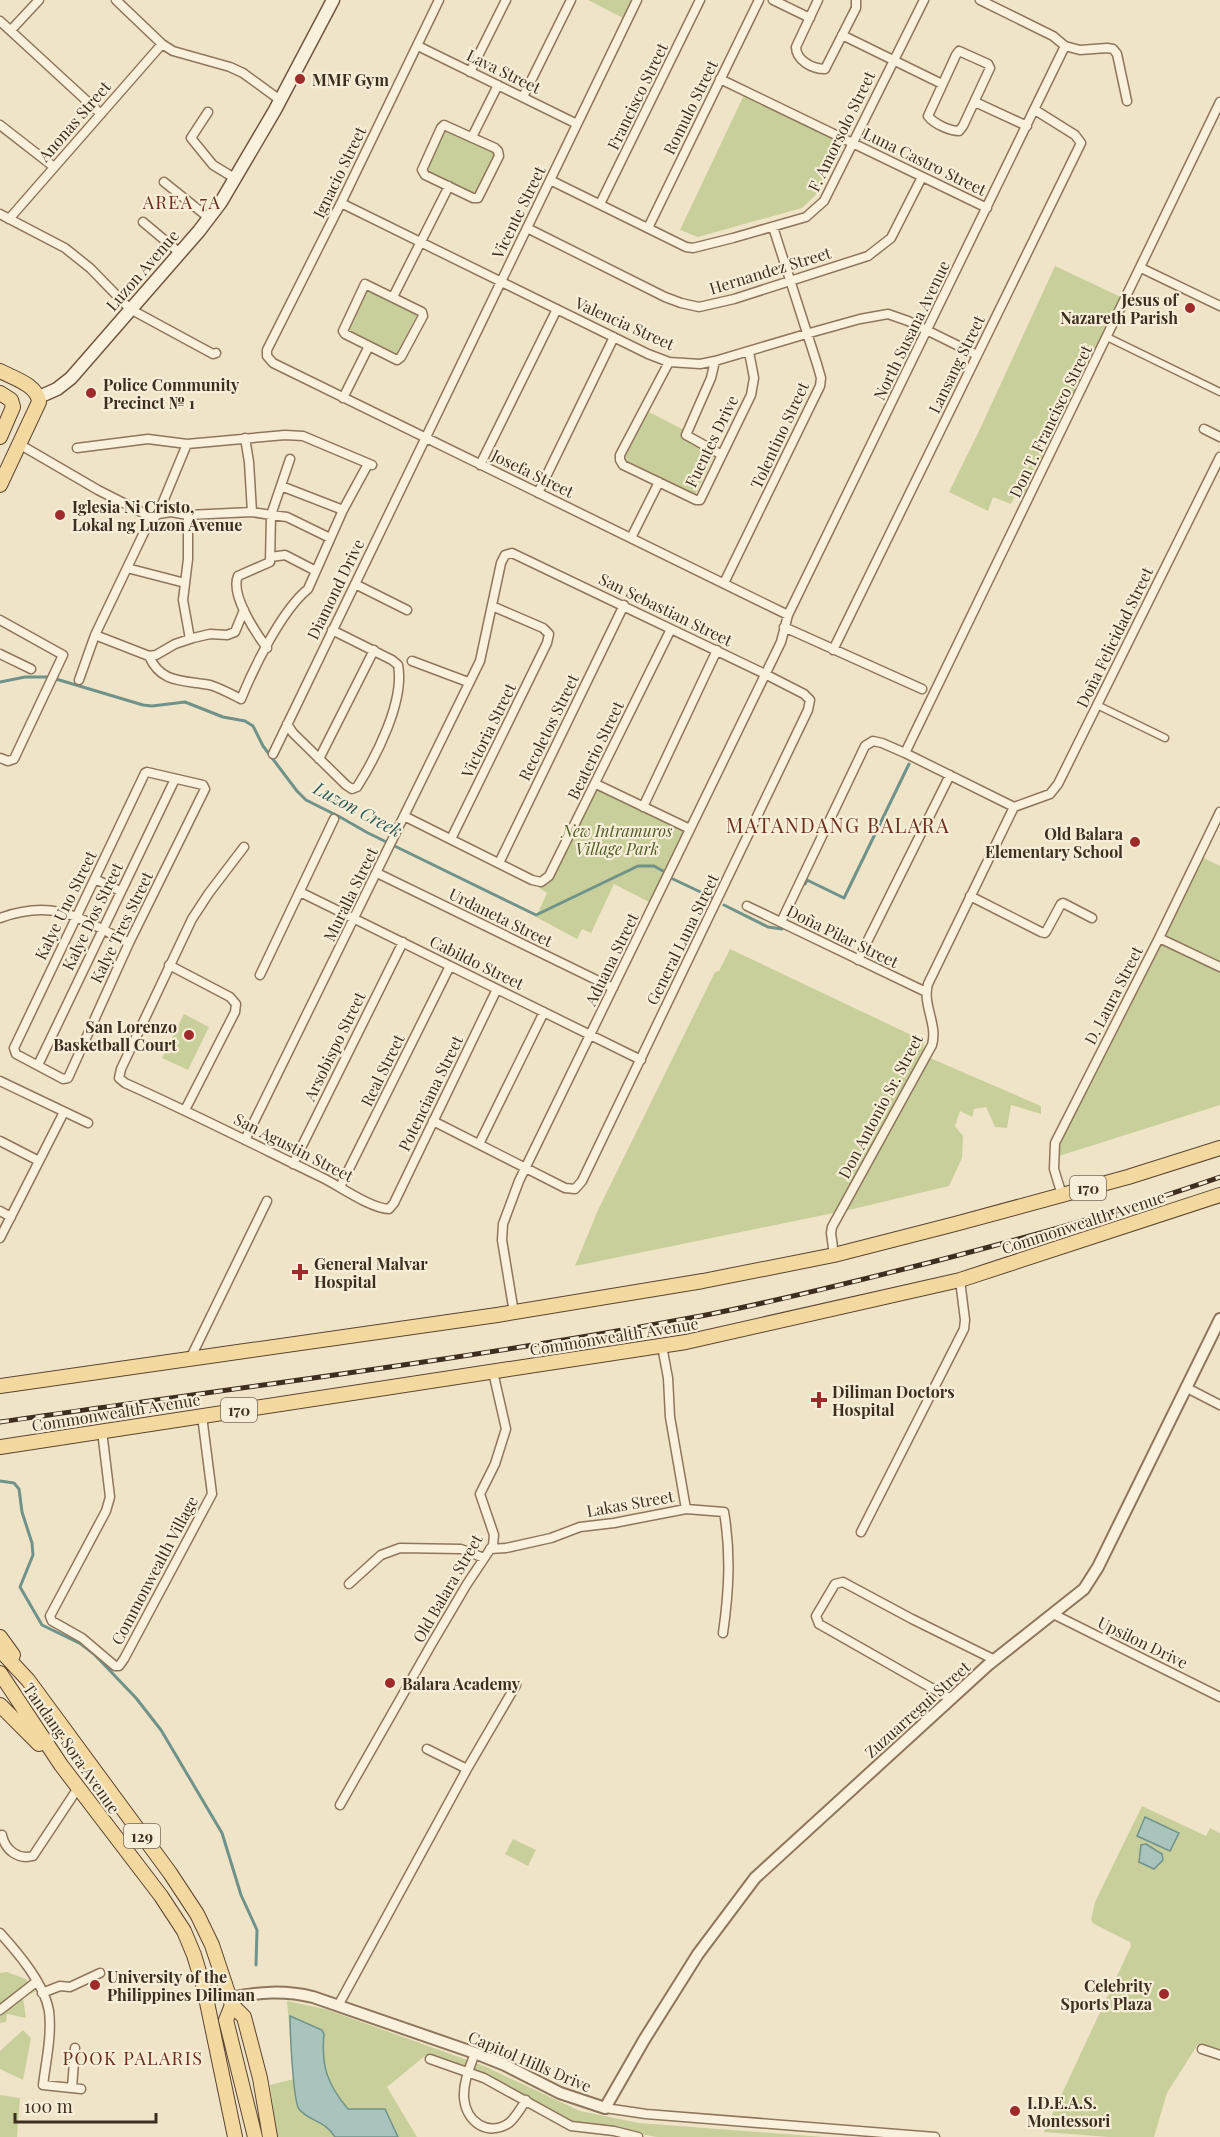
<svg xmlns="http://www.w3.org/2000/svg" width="1220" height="2137" font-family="'Playfair Display',serif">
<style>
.green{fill:#c9cf9b}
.water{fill:#a9c4bc;stroke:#6f938a;stroke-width:1.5}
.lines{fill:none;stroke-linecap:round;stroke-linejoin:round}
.stream{stroke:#6f938a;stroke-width:3}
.pedestrian-casing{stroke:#8d765c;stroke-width:9}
.minor-casing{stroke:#8d765c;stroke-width:11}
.tertiary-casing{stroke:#8d765c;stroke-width:14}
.secondary-casing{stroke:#6f573f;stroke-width:15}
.primary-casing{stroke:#5b4430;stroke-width:16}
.pedestrian{stroke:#faf1dc;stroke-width:6}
.minor{stroke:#faf1dc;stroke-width:8}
.tertiary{stroke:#faf1dc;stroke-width:10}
.secondary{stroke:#faf1dc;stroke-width:12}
.primary{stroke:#f3d9a0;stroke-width:14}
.rail-casing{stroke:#3d2e20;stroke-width:5}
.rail{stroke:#f7eed8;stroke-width:3;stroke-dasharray:9;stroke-linecap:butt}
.poi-dot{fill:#9e2a2b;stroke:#f7eed8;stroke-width:2}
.labels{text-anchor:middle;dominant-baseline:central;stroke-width:4.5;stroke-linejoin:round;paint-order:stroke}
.shield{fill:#f7eed8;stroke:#756857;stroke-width:1.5}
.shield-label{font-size:15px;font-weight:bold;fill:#3d2e20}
.street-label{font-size:16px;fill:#3d2e20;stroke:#f7eed8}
.poi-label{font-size:16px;font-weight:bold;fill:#3d2e20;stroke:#f7eed8;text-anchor:start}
.park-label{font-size:16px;font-style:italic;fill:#4d5a26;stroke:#f7eed8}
.neighbourhood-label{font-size:18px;letter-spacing:1.5px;fill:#6b2e1e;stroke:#f7eed8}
.water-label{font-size:18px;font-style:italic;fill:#2f5d5a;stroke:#f7eed8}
.quarter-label{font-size:20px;letter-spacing:1.5px;fill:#6b2e1e;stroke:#f7eed8}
</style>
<rect width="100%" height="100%" fill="#f0e4c8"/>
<path class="green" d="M588,0h44l-9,18z
M744,95l101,48 -25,48 -18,17 -104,29 -18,-7z
M446,130l50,24 -20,41 -50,-25z
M1055,266l68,32 -84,169 -11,6 -3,6 6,4 -7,16 -9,-3 -4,8 -18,-7 -5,14 -39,-19 31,-63z
M366,287l52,26 -21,41 -52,-26z
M647,411l37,19 -3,7 34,17 -20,41 -71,-36z
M598,788l88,43 -35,72 -37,-19 -23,49 -9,-4 -5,10 -41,-22 11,-24 -9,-6 12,-5z
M1202,857l18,9v239l-161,51 -2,-10z
M730,949l194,92 -1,14 118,51v8l-30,-9 -4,23 -12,-1 -9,-20 -12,2 -2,8 -12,-6 -5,15 8,10 -1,22 -13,28 -96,23 -278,57 23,-56 117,-238 4,-1z
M184,1014l25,13 -21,43 -26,-12z
M1142,1806l64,30 4,-8 10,5v219l-22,-8 -31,49 -13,44h-45l-65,-5 87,-186 -1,-4 -36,-18 -3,-4 4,-18z
M513,1839l23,11 -8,16 -23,-12z
M7,1972l19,7 10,12 -13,7 3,20 -19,-4 -1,8 -6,1v-50z
M287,2001l38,8 159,57 96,45 59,12 185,14h-167l-85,-15 -76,-41 -70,-26 -39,32 30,50h-140l-7,-52 24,-6z
M23,2030l8,8 -8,42 -23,-11v-18z
M0,2095l20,3 -3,39h-17z"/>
<path class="water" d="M1145,1817l34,16 -9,18 -33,-15z
M1146,1844l16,10 1,6 -9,9 -15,-7 2,-17z
M290,2016l32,14 2,4c-3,32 3,50 24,75h37l13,28h-63c-11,-18 -26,-15 -36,-28 -6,-8 -9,-79 -9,-93z"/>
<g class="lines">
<path class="stream" d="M56,679l87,26 9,1 33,-4 38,15 22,4 8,5 10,20 34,45 9,9 34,17 28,16 168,82 102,-49h16l9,5
M0,682l25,-5h24
M673,879l38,18
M805,884l2,-4 37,18 65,-134
M724,905l44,22 14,2
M0,1481l14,2 5,6 3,23 10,31 1,12 -13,32 22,38 39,19 13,10 42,44 25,32 61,103 19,62 16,35 -1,35"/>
<g class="pedestrian-casing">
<path id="pedestrian" d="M1107,337l113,55
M1097,705l68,33"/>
</g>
<g class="minor-casing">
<path id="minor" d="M116,0l46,44 11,7 57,16 13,6 37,27
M439,0l-98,203 -74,147v6l6,7 515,252
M773,0l37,18
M818,0l-22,47c0,13 16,22 29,22l31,-61v-8
M980,0l73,36 12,10 15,4 27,-2 6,1 4,5 10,47
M0,21l101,93
M11,30l28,-30
M842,35l100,49
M418,46l159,78
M959,51l29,13 2,4 -27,58 -4,5c-9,0 -25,-7 -31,-15l28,-61z
M470,72l36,-72
M720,79l267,129
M523,97l48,-97
M975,102l52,24
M208,112l-17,26 22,27 23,14
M0,125l54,42
M444,125l51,23 3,3 1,5 -21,42h-5l-48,-23 -3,-5 19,-42z
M472,137l26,-52
M550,180l136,67 7,1 40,-10 73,-21 18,-16 100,-201
M164,182l45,36
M341,203l307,151 21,8 31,2 15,-3 91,-27 54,-15 28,-5 20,7 69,34
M600,204l100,-204
M0,214l65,34 25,20 40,41 83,45 3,-1
M9,219l153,-175
M143,222l37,31
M527,228l138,69 16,6 18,4 35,-8 134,-43 23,-18 31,-61
M648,228l111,-228
M1141,268l79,38
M365,284l57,28 1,4 -22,41 -4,3 -52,-26 -2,-3z
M393,297l56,-111
M715,361l-4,17 -25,57 36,20
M669,362l-49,93v5l3,5 73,35h4l51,-105 3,-17 -5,-26
M343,398l26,-52
M1204,429l16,8
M245,438l4,24 3,50
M19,444l79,46 55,28
M77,448l71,-9 39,5 98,-9 18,1 69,29
M480,465l77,-156
M281,486l62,24
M538,493l76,-156
M158,514l29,-70
M188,515v44l-5,41 7,39
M631,538l28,-56
M271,557l14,-2 31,16
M127,568l58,15
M724,583l96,-197 1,-8 -4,-14 -44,-137
M355,584l52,26
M0,620l63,35 -49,104 -6,2 -8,-3
M784,627l138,62
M95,635l54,21 7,-1 19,-11 18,-6 17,-4 17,1 8,-3 9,-22
M267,648c-12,-16 -37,-54 -29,-72l32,-14 1,-47 19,-56
M833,650l248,-507 -6,-8 -40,-25
M0,654l31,15
M149,656c12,28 35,24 61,29 10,3 21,9 31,14 13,-32 41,-89 67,-110l35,-79 25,-46
M412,661l56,21
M79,680l16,-45 32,-67 21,-44 10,-10 13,-2 17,3 64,-3 19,3 16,2 43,21
M287,724l6,9 53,52 6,4 5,-2c19,-30 48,-86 41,-122l-6,-5 -60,-30
M905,753l315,-651
M273,754l364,-754
M319,759l55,-109
M147,772l56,13 2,4 -76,154 -61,135 -5,1 -47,-25 -2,-6 131,-275z
M596,784l94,45
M643,807l74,-157
M1014,807l36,-13 8,-10 162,-327
M404,816l128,64 9,2 8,-6 122,-247
M451,839l96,-196 2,-9 -6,-6 -51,-22
M244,847l-35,46 -17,26 -71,150 -2,9 6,5c67,30 132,63 198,95 18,9 47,30 66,31l5,-6 103,-214
M499,863l125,-258
M377,873l236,115
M95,879l25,12
M300,892l341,168
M970,896l71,36 4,1 2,-3 14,-26 2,-1 29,15
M747,906l179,86
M0,918c56,-20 81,1 129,25
M781,922l84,-176 8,-5 9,2 23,10 109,54
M1159,938l61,29
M858,960l92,-185
M169,965l61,32 6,7 -1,8 -50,98
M260,975l74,-156
M38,1065l137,-286
M0,1081l88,42
M245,1140l235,-479 21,-98 4,-8 7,-2 253,121 39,20 6,6 -2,10 -226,471 -7,8 -10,-1 -132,-67
M0,1141l39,20
M479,1144l65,-132
M293,1164l110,-222
M340,1187l110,-221
M1062,1195l-8,-26 1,-26 104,-205 61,-126
M0,1211l11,6
M0,1238l64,-126
M834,1255l-3,-22 1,-6 100,-182c6,-21 -10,-40 -4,-61l86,-177
M514,1313l-12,-73 1,-16 16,-43 262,-539 7,-27 277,-569
M662,1346l6,32 2,39 16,92
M190,1359l77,-158
M1187,1388l33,17
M102,1431l8,66 -4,14 -56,105 2,5 30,17 33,28h4l5,-7 88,-165 -10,-78
M861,1532l103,-203 1,-9 -5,-40
M490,1549l16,-1 45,-10 29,-11 34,-4 72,-14 38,3c7,41 5,79 -1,121
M349,1584l32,-29 19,-7 61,1 23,9
M1053,1614l167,83
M951,1699l-132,-75 -3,-8 19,-32 8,-2 69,37 83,41
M427,1749l40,20
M340,1805l91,-160 36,-61 26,-39 1,-10 -14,-41 15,-30 11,-35 -13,-57
M2,1835c3,15 16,25 31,21l45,-68
M0,1933c18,20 44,50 49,78 3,24 -3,50 -6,74l38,4
M42,1993l18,-7 10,1 30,-14
M339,2004l128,-235 49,-84
M0,2010l36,-28
M1202,2049l18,6
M475,2053c-5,14 -12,29 -11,45 2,24 24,39 45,25 7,-6 12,-15 17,-23
M430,2059l54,19 87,48 43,5 24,6
M72,2088l3,-40
M605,2108l41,6 289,23"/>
</g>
<g class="tertiary-casing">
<path id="tertiary" d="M230,1998c29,-6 54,-8 83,-1l162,56 30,12 55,28 45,15 39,-68 54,-86 57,-76 233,-213 96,-76 14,-22 122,-248"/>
</g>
<g class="secondary-casing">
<path id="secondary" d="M39,397l18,-8 14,-11 128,-147 22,-29 54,-92 58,-110"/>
</g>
<g class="primary-casing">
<path id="primary" d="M0,371c13,7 38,14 39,31l-39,83
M0,393l11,7 2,7 -13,30
M0,1386l497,-71 206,-34 131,-26 121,-31 173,-47 92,-29
M0,1447l686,-105 274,-62 260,-85
M0,1637l13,18
M0,1650l28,30 142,193 27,41 15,31 20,60 12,12 16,61 10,59
M0,1673l61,92 100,131 23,35 10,24 10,33 31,149
M0,1705l39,39
M232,2005l-6,15 29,117"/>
</g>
<use href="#pedestrian" class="pedestrian"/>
<use href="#minor" class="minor"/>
<use href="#tertiary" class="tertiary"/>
<use href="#secondary" class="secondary"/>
<use href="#primary" class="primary"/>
<g class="rail-casing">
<path id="rail" d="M0,1422c235,-34 472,-63 706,-107 76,-15 151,-34 226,-53 97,-25 194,-52 288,-85"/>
</g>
<use href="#rail" class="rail"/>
</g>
<g class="poi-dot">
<circle cx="300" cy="79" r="6"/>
<circle cx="1190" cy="308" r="6"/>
<circle cx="91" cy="393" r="6"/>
<circle cx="60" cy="515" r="6"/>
<circle cx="1135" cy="842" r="6"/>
<circle cx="189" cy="1035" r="6"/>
<path d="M297 1263h6v6h6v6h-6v6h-6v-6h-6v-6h6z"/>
<path d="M816 1391h6v6h6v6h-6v6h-6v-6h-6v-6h6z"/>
<circle cx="390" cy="1683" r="6"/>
<circle cx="95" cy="1985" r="6"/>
<circle cx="1164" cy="1994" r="6"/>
<circle cx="1015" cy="2111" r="6"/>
</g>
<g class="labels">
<g class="shield">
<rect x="1070" y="1176" width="36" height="24" rx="4.5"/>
<rect x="221" y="1398" width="36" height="24" rx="4.5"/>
<rect x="124" y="1824" width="36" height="24" rx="4.5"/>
</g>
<g class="shield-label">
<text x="1088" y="1188">170</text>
<text x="239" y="1410">170</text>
<text x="142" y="1836">129</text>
</g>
<g class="street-label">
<text transform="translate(504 71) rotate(26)">Lava Street</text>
<text transform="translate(637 96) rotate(-64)">Francisco Street</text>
<text transform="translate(690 107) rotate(-64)">Romulo Street</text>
<text transform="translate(74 121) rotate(-49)">Anonas Street</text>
<text transform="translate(841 131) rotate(-64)">F. Amorsolo Street</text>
<text transform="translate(925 161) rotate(26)">Luna Castro Street</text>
<text transform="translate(339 172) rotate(-64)">Ignacio Street</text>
<text transform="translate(518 212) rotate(-64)">Vicente Street</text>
<text transform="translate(142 270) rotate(-49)">Luzon Avenue</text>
<text transform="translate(770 270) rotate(-17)">Hernandez Street</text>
<text transform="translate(625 323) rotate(24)">Valencia Street</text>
<text transform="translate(911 330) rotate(-64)">North Susana Avenue</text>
<text transform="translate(956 364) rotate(-64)">Lansang Street</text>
<text transform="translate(1050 421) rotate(-64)">Don T. Francisco Street</text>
<text transform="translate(779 435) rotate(-65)">Tolentino Street</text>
<text transform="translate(711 441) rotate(-64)">Fuentes Drive</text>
<text transform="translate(533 473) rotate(26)">Josefa Street</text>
<text transform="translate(335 589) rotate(-64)">Diamond Drive</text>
<text transform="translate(666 609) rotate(26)">San Sebastian Street</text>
<text transform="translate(1114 637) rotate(-64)">Doña Felicidad Street</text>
<text transform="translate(548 727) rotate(-64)">Recoletos Street</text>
<text transform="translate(488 730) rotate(-64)">Victoria Street</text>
<text transform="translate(595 750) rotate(-64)">Beaterio Street</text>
<text transform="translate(350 894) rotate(-64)">Muralla Street</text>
<text transform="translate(65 905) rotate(-64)">Kalye Uno Street</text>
<text transform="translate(92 916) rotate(-64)">Kalye Dos Street</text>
<text transform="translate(501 917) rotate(26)">Urdaneta Street</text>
<text transform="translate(121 927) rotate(-64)">Kalye Tres Street</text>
<text transform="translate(843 936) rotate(26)">Doña Pilar Street</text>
<text transform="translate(682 939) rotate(-64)">General Luna Street</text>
<text transform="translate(611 959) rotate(-64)">Aduana Street</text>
<text transform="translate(477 962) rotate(26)">Cabildo Street</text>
<text transform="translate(1113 995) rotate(-63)">D. Laura Street</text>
<text transform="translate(334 1046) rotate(-64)">Arsobispo Street</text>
<text transform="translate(382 1070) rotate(-64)">Real Street</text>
<text transform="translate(430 1093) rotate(-64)">Potenciana Street</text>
<text transform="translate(880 1106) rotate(-62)">Don Antonio Sr. Street</text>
<text transform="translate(294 1147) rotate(27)">San Agustin Street</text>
<text transform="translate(1083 1222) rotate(-18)">Commonwealth Avenue</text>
<text transform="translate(614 1336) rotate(-9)">Commonwealth Avenue</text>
<text transform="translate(116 1412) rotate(-9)">Commonwealth Avenue</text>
<text transform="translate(630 1503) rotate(-10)">Lakas Street</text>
<text transform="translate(154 1570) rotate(-62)">Commonwealth Village</text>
<text transform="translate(447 1588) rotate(-60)">Old Balara Street</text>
<text transform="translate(1143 1642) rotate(26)">Upsilon Drive</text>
<text transform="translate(917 1709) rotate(-42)">Zuzuarregui Street</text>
<text transform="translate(72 1748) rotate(55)">Tandang Sora Avenue</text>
<text transform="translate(530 2061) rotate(23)">Capitol Hills Drive</text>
</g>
<g class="poi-label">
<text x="312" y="79">MMF Gym</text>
<text x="1178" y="299" text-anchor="end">Jesus of<tspan x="1178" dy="18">Nazareth Parish</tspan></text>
<text x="103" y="384">Police Community<tspan x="103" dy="18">Precinct № 1</tspan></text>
<text x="72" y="506">Iglesia Ni Cristo,<tspan x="72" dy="18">Lokal ng Luzon Avenue</tspan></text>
<text x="1123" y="833" text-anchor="end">Old Balara<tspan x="1123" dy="18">Elementary School</tspan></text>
<text x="177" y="1026" text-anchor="end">San Lorenzo<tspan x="177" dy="18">Basketball Court</tspan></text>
<text x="314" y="1263">General Malvar<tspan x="314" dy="18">Hospital</tspan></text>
<text x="832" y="1391">Diliman Doctors<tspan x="832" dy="18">Hospital</tspan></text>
<text x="402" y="1683">Balara Academy</text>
<text x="107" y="1976">University of the<tspan x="107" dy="18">Philippines Diliman</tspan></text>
<text x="1152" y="1985" text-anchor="end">Celebrity<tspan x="1152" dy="18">Sports Plaza</tspan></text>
<text x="1027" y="2102">I.D.E.A.S.<tspan x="1027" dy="18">Montessori</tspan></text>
</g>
<g class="park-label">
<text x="617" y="830">New Intramuros<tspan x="617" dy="18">Village Park</tspan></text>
</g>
<g class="neighbourhood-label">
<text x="182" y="202">AREA 7A</text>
<text x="133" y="2058">POOK PALARIS</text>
</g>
<g class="water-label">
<text transform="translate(358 809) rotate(28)">Luzon Creek</text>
</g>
<g class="quarter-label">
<text x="838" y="824">MATANDANG BALARA</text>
</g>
</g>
<path d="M15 2113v9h141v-9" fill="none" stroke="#3d2e20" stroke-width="3"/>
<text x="24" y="2113" font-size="18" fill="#3d2e20" stroke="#f7eed8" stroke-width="4.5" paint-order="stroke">100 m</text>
</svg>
